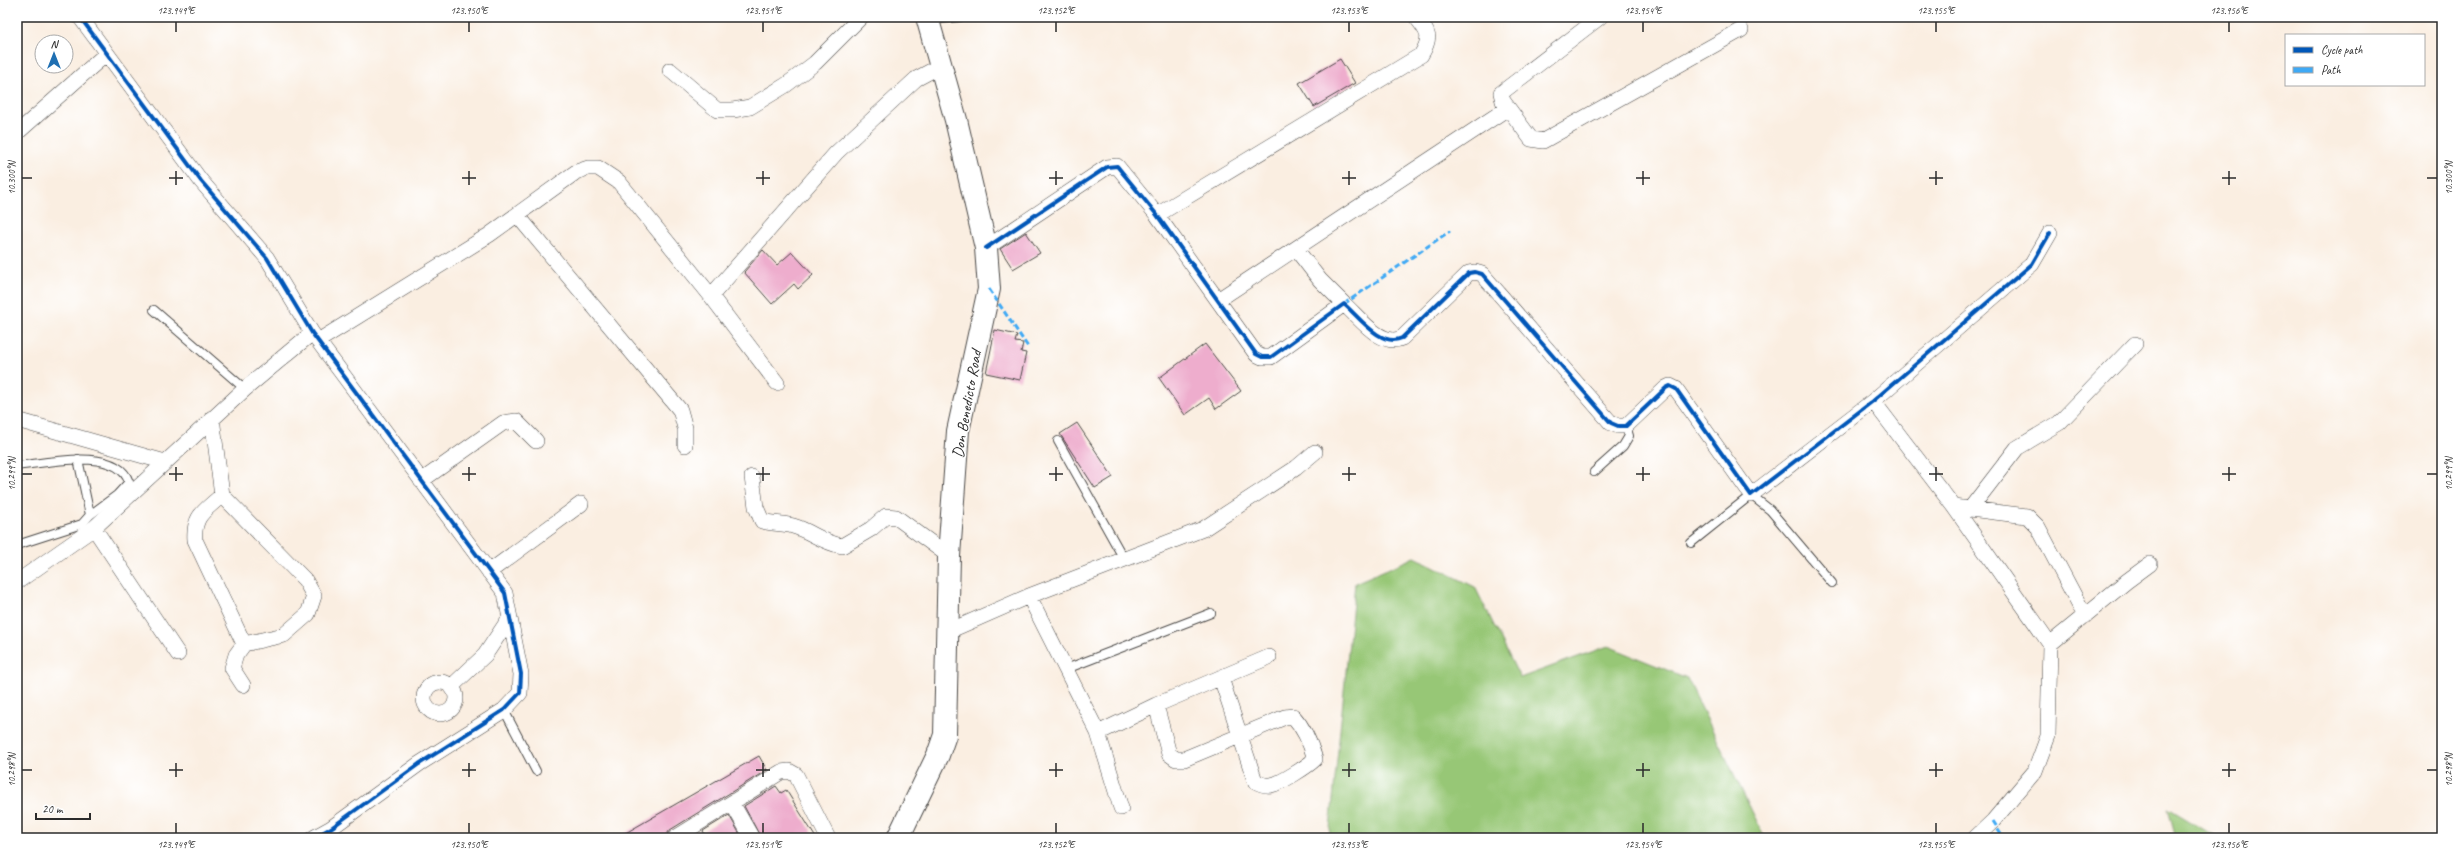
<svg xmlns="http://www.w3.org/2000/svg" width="2459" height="855" font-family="Caveat,sans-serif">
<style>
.green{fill:#97c776;stroke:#617950}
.building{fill:#eeadcd}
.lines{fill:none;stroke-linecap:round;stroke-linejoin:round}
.lane-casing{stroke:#4a4846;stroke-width:10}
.street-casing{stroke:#4a4846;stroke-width:16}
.secondary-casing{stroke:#4a4846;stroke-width:24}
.lane{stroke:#fff;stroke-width:8}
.street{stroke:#fff;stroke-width:15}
.secondary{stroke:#fff;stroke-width:22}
.quiet{stroke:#3fa9f5;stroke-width:3;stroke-dasharray:6 3;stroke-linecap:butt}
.cycleway-casing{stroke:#fff;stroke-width:6}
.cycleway{stroke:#0057b8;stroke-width:4}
.ticks{fill:none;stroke:#2b2b2b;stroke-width:1.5}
.labels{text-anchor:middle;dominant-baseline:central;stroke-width:3;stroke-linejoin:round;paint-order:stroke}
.street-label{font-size:16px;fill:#2b2b2b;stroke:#fff}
.neatline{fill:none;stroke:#2b2b2b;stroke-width:1.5}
.ticks-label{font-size:10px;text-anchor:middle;fill:#2b2b2b}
</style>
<rect width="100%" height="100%" fill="#fff"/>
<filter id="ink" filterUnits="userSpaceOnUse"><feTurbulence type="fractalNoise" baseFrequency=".025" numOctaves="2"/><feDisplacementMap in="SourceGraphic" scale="8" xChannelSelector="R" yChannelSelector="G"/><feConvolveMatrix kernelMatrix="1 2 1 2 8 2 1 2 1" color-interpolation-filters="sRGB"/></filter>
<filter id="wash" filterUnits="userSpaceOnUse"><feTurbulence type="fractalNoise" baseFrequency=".012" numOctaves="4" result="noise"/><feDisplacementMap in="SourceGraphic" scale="16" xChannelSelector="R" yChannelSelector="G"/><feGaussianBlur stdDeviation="0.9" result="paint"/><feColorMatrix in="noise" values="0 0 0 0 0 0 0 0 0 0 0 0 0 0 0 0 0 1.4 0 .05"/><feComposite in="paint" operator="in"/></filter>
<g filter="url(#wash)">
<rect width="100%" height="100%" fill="#faeee1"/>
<path class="green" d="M1415,557l60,30 45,91 88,-32 79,32 78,160h-436l26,-255z
M2168,808l50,30h-42z"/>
<g id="blocks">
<path class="building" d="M1340,59l15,24 -41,24 -15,-24z
M1026,232l14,21 -27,16 -13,-20z
M763,250l14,15 15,-13 21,23 -15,14 -4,-5 -22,20 -28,-32z
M995,330l22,5 -2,7 8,1 -2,9 5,1 -6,27 -34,-7z
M1205,344l36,47 -25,18 -7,-11 -24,17 -26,-37z
M1077,423l36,54 -18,11 -35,-54z
M759,756l8,14 -97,60 -6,8h-47z
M776,786l5,7 5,-3 30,48h-55l-17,-32z
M729,815l13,23h-35l-4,-7z"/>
</g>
</g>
<g filter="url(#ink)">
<use href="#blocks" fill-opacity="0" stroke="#4a4846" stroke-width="1"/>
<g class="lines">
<g class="lane-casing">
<path id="lane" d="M929,20l31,-3
M154,310l91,79
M1058,441l66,118
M78,459l12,56
M17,466c29,-3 100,-20 112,16l-12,13 -27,20 -8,9 -65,21
M1594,472l29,-26 6,-10 -3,-10
M1691,543l60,-48 19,15 62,73
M1066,669l145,-56
M504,710l32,61"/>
</g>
<g class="street-casing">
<path id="street" d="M80,17l121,164 66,77 45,75 193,260 16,81 -1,19 -16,17 -85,54 -88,64 -18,10
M1600,17l-99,76 2,8 28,38 12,2 198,-111
M670,70l47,40h16l17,-3 36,-22 29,-22 46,-46
M17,133l89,-79
M1157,215l264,-160c11,-18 8,-22 -5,-38
M518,216l162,194 5,18v17
M986,248l121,-81 10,-1 40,49 99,139 6,3h9l73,-53c15,13 37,44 58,34l67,-65 6,-1 7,2 129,149 7,3h8l40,-38 4,-2 6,3 75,106 122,-94 159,-137 18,-31
M1296,249l24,31 24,24
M711,296l125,-143 80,-74 26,-14
M1218,300l290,-192
M318,341l171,-106 87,-63 12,-4h10l21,14 92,114 66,87
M1873,401l81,106 96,137 -2,92 -13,35 -42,50 -18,17
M212,418l10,77 83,85 9,16 -6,18 -24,21 -40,9 -8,11 -4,13 11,17
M17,420l148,42
M752,477l4,30 6,14c10,3 21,2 31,5 18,5 28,16 49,20l29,-17 15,-13 10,1 53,39
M421,481l82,-58 13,-2 20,20
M222,495c-17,16 -29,20 -27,45l49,104
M1954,507l16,2 47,-61 42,-25 76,-79
M1970,509l57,7 11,11 47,89
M94,528l84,126
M489,572l92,-68
M17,582l77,-54 151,-139 67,-56
M1029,596l69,137 23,75
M949,631l80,-35 174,-67 93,-61 19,-16
M2050,644l77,-63 23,-17
M424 698a16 16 0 1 1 32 0a16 16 0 1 1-32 0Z
M452,686l33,-31 24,-36
M1156,705l13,49 7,5h8l101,-42 8,-1c10,11 18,29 22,43 -7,7 -35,25 -44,26 -6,1 -11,-1 -16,-4l-34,-103
M1098,733l58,-28 113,-48
M732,803l20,35
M675,838l106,-66 8,-1 7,4 32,63"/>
</g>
<g class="secondary-casing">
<path id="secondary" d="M898,838l40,-83 7,-20 4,-179 9,-125 31,-142 -3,-41 -30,-128 -29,-103"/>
</g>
<use href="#lane" class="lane"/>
<use href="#street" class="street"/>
<use href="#secondary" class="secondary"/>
<path class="quiet" d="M989,289l39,58
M1344,304l106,-73
M1993,821l11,17"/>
<g class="cycleway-casing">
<path id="cycleway" d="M80,17l121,164 66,77 45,75 193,260 16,81 -1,19 -16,17 -85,54 -88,64 -18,10
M986,248l121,-81 10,-1 40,49 99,139 6,3h9l73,-53c15,13 37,44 58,34l67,-65 6,-1 7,2 129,149 7,3h8l40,-38 4,-2 6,3 75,106 122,-94 159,-137 18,-31"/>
</g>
<use href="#cycleway" class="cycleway"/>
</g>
</g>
<path class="ticks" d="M176,22v10M469,22v10M763,22v10M1056,22v10M1349,22v10M1643,22v10M1936,22v10M2229,22v10M176,171v14M469,171v14M763,171v14M1056,171v14M1349,171v14M1643,171v14M1936,171v14M2229,171v14M22,178h10M169,178h14M462,178h14M756,178h14M1049,178h14M1342,178h14M1636,178h14M1929,178h14M2222,178h14M2427,178h10M176,467v14M469,467v14M763,467v14M1056,467v14M1349,467v14M1643,467v14M1936,467v14M2229,467v14M22,474h10M169,474h14M462,474h14M756,474h14M1049,474h14M1342,474h14M1636,474h14M1929,474h14M2222,474h14M2427,474h10M176,763v14M469,763v14M763,763v14M1056,763v14M1349,763v14M1643,763v14M1936,763v14M2229,763v14M22,770h10M169,770h14M462,770h14M756,770h14M1049,770h14M1342,770h14M1636,770h14M1929,770h14M2222,770h14M2427,770h10M176,823v10M469,823v10M763,823v10M1056,823v10M1349,823v10M1643,823v10M1936,823v10M2229,823v10"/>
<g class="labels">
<g class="street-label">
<text transform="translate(967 404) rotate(-80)">Don Benedicto Road</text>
</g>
</g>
<rect width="2459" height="855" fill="none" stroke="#fff" stroke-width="44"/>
<rect x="2285" y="34" width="140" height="52" fill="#ffffff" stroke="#aaaaaa"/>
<rect x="2293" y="47" width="20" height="6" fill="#0057b8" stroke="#aaaaaa"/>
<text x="2321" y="54" font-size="12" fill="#2b2b2b">Cycle path</text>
<rect x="2293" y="67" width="20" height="6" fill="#3fa9f5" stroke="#aaaaaa"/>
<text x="2321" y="74" font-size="12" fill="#2b2b2b">Path</text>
<g transform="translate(54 54)"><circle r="19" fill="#ffffff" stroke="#aaaaaa"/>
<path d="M0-3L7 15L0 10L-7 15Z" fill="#1f6fb2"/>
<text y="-6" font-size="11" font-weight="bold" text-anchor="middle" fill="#2b2b2b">N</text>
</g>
<path d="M36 813v6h54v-6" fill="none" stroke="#2b2b2b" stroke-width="2"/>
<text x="42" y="813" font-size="12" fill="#2b2b2b" stroke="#ffffff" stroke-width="3" paint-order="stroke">20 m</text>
<rect x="22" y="22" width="2415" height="811" class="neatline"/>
<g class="ticks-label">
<text x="176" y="14">123.949°E</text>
<text x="469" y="14">123.950°E</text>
<text x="763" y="14">123.951°E</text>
<text x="1056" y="14">123.952°E</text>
<text x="1349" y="14">123.953°E</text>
<text x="1643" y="14">123.954°E</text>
<text x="1936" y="14">123.955°E</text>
<text x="2229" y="14">123.956°E</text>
<text transform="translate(11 178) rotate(-90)" y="4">10.300°N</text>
<text transform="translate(2448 178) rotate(-90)" y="4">10.300°N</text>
<text transform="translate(11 474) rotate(-90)" y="4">10.299°N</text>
<text transform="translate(2448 474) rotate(-90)" y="4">10.299°N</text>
<text transform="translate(11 770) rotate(-90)" y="4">10.298°N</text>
<text transform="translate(2448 770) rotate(-90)" y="4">10.298°N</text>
<text x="176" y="848">123.949°E</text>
<text x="469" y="848">123.950°E</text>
<text x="763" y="848">123.951°E</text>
<text x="1056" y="848">123.952°E</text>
<text x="1349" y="848">123.953°E</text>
<text x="1643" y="848">123.954°E</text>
<text x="1936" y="848">123.955°E</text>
<text x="2229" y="848">123.956°E</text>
</g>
</svg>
